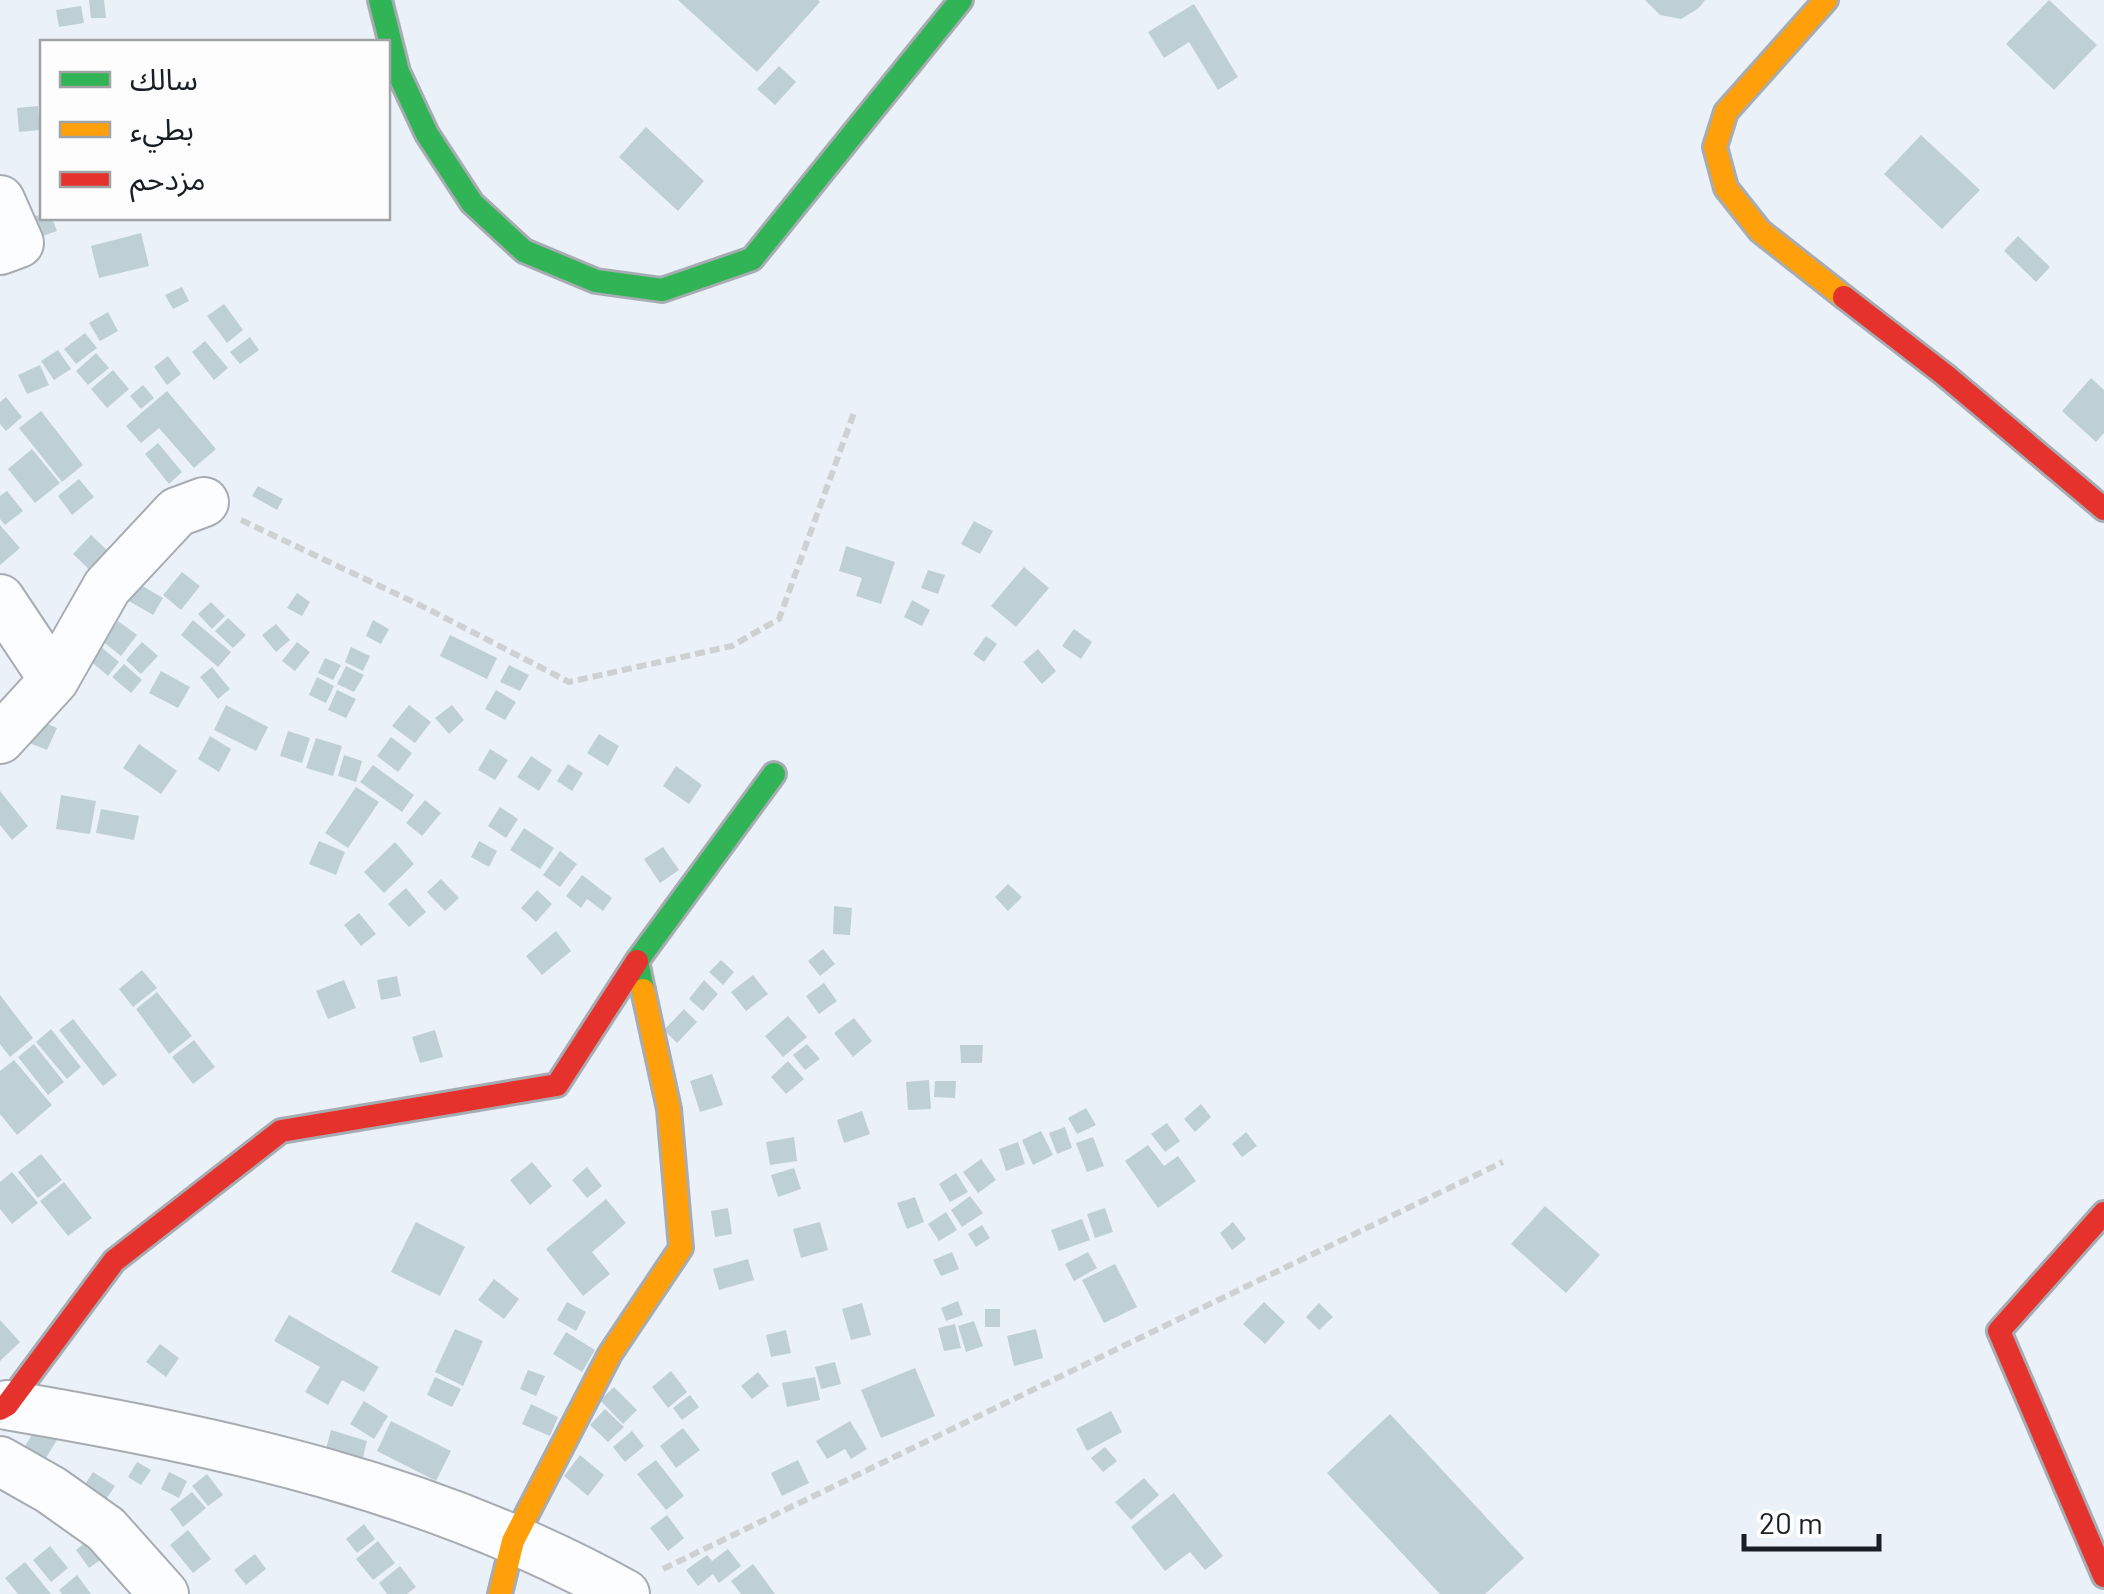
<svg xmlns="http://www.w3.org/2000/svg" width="2104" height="1594" font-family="Barlow,'Noto Sans Arabic',sans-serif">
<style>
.building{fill:#bfcfd6}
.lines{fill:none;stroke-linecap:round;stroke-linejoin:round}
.street-casing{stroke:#a7acb2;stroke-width:52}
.fast-casing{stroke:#a7acb2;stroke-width:28}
.slow-casing{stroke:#a7acb2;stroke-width:28}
.jam-casing{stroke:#a7acb2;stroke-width:28}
.path{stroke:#ced1d4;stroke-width:6;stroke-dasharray:10 5;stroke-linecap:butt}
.street{stroke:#fcfdfe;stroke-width:48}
.fast{stroke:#30b455;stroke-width:22}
.slow{stroke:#ff9f0a;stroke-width:22}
.jam{stroke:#e5322d;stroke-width:22}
</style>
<rect width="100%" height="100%" fill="#ebf1f8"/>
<path class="building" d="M89,0h15l2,18h-15z
M678,0h140l2,2 -63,70z
M1645,0h60l-6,8 -18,11 -21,-4z
M2049,0l48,45 -43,45 -48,-46z
M1194,4l44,73 -20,13 -29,-48 -25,16 -16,-26z
M81,6l3,17 -25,4 -3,-17z
M779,66l17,16 -21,23 -18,-16z
M38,106l2,24 -21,2 -2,-24z
M646,127l58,54 -26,30 -59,-54z
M1921,135l59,55 -38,39 -58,-55z
M42,214v4h10l5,13 -23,8 -7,-20z
M141,233l8,33 -50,12 -8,-32z
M2018,236l32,31 -14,15 -32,-31z
M182,287l7,14 -16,8 -8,-14z
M224,304l19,26 -16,13 -20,-27z
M108,312l10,19 -18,10 -11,-18z
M85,333l12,15 -21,16 -12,-15z
M250,337l9,13 -19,14 -10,-12z
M205,341l23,27 -14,12 -22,-28z
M58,350l13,19 -17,11 -13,-19z
M96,353l13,15 -21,17 -12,-14z
M168,356l13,18 -14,11 -13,-18z
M40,365l9,20 -22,9 -9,-19z
M113,370l16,19 -22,19 -16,-19z
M2091,378l13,12v43l-8,9 -34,-31z
M143,385l11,13 -13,11 -11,-13z
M167,391l49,58 -22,19 -35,-40 -18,15 -15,-17z
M6,397l16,20 -16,14 -6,-7v-22z
M41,411l42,54 -21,17 -43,-54z
M158,443l24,29 -13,12 -24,-30z
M32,449l28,34 -25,20 -27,-34z
M79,479l15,18 -22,18 -14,-19z
M258,486l25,13 -6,11 -25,-14z
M7,491l16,20 -18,14 -5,-6v-23z
M974,521l19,10 -13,23 -19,-10z
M0,525l20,23 -20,17z
M91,535l20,19 -18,19 -20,-19z
M846,546l49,16 -14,42 -25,-8 6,-18 -23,-7z
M1024,567l25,21 -33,39 -25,-21z
M928,570l17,5 -7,19 -17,-6z
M182,572l18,14 -19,24 -18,-15z
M139,584l24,14 -10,17 -24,-14z
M297,593l13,9 -8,14 -15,-8z
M912,600l18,10 -8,16 -18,-9z
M211,602l14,14 -13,13 -14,-15z
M228,618l18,17 -13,13 -18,-17z
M193,620l38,32 -13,15 -37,-32z
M373,620l16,9 -8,15 -15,-8z
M118,621l19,14 -16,21 -19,-15z
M276,624l14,16 -14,12 -14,-17z
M1074,629l18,13 -11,17 -19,-13z
M450,635l47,23 -10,21 -47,-23z
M986,636l11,8 -13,18 -11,-8z
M142,642l16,14 -17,18 -15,-14z
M297,642l13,10 -15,19 -13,-10z
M100,646l19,16 -11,14 -20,-17z
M351,647l19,9 -7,15 -18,-9z
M1038,649l18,22 -14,13 -19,-22z
M325,658l16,7 -8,15 -15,-7z
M124,664l18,16 -11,13 -19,-16z
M509,665l20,10 -9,16 -20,-9z
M346,666l18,9 -10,17 -17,-8z
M212,667l18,22 -12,10 -18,-22z
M161,671l29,16 -12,21 -29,-15z
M317,677l17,9 -8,17 -17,-8z
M337,690l19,9 -10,19 -18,-8z
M496,690l20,12 -11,18 -20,-11z
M226,705l42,22 -12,24 -42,-21z
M409,705l22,17 -16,21 -23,-17z
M452,705l12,15 -15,14 -14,-16z
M36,719l21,9 -10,22 -20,-8z
M288,731l22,7 -8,25 -22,-7z
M599,734l20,12 -11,20 -21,-13z
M210,736l21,13 -12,23 -21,-13z
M391,737l21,16 -14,19 -21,-16z
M316,738l26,8 -9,30 -27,-8z
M139,744l38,27 -16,23 -38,-26z
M490,749l18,11 -13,20 -17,-10z
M344,755l18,6 -6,21 -18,-6z
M531,756l21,14 -13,21 -22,-14z
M568,764l15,9 -11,18 -15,-10z
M373,765l41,30 -12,17 -42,-30z
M676,766l26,19 -13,19 -26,-18z
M356,787l23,15 -31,46 -23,-15z
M0,791l28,35 -16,14 -12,-15z
M61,795l35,6 -6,33 -34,-5z
M425,800l16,13 -19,23 -16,-13z
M500,807l18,12 -12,19 -18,-12z
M101,809l38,7 -5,24 -38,-7z
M524,828l30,20 -14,21 -30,-19z
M319,841l26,11 -9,23 -27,-11z
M479,841l18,10 -8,16 -18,-10z
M395,842l19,22 -30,29 -20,-21z
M663,847l16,23 -19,13 -16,-24z
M560,851l17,13 -17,23 -17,-12z
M582,875l30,23 -9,13 -16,-12 -6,9 -15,-12z
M441,879l18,19 -14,13 -18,-19z
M1008,884l14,13 -14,14 -13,-14z
M406,888l20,24 -17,15 -21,-23z
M537,890l15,14 -16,18 -15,-14z
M834,906l18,2 -2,27 -17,-1z
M359,913l17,21 -15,12 -17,-21z
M556,931l15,20 -29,24 -16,-19z
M823,949l12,15 -15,12 -12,-15z
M721,960l13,12 -11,13 -14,-13z
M142,970l15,18 -24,19 -14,-18z
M753,975l15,19 -22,17 -15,-19z
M397,976l4,20 -20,4 -4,-20z
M344,980l12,28 -28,11 -12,-28z
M704,980l14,14 -15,17 -14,-12z
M824,983l13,18 -18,13 -13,-18z
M157,992l35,44 -23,18 -33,-45z
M0,995l33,43 -23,19 -10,-13z
M684,1009l13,13 -20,21 -13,-13z
M788,1016l19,21 -24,20 -18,-21z
M854,1018l18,23 -19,16 -19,-24z
M73,1019l44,56 -14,11 -44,-56z
M51,1029l30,38 -14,12 -31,-37z
M435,1030l8,27 -23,6 -8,-26z
M194,1040l21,27 -22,17 -21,-27z
M34,1044l30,38 -16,13 -30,-38z
M807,1044l13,15 -15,11 -12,-15z
M960,1045h23l-1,18h-21z
M14,1060l38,45 -35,30 -17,-21v-43z
M788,1061l16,18 -18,15 -15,-17z
M712,1074l11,31 -23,7 -10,-31z
M929,1080l2,29 -23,1 -2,-28z
M935,1081h21l-1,17 -21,-1z
M1201,1104l10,13 -16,15 -11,-13z
M1086,1108l10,17 -19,9 -9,-16z
M862,1111l8,23 -26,9 -7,-23z
M1167,1123l13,18 -15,11 -14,-18z
M1065,1127l7,21 -15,6 -8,-21z
M1041,1131l12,24 -20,10 -11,-25z
M1246,1132l11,14 -15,11 -10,-13z
M794,1137l3,24 -27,4 -4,-23z
M1093,1137l11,29 -17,6 -11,-29z
M1018,1142l7,22 -19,7 -7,-22z
M1148,1145l16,21 14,-10 18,25 -38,27 -33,-47z
M41,1154l21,26 -24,18 -20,-26z
M981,1159l15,21 -18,13 -15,-21z
M532,1162l20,24 -22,19 -20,-25z
M587,1167l15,19 -15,12 -15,-18z
M794,1168l7,21 -23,8 -7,-22z
M12,1172l26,31 -26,21 -12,-15v-27z
M956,1173l12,19 -18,10 -11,-18z
M64,1182l28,36 -24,18 -28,-35z
M970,1196l13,17 -21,14 -11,-17z
M915,1197l9,25 -17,7 -10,-26z
M606,1199l20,24 -34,29 18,22 -27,22 -37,-47z
M1545,1206l55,49 -34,38 -55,-49z
M728,1208l4,26 -17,3 -4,-26z
M1105,1208l8,24 -18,6 -8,-24z
M946,1212l11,18 -18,11 -11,-17z
M1082,1219l8,21 -31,11 -8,-21z
M416,1222l49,25 -25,49 -49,-24z
M820,1222l8,28 -27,8 -8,-29z
M1233,1222l13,17 -14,11 -12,-17z
M982,1225l8,13 -14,9 -8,-13z
M952,1252l7,17 -18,7 -8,-16z
M1088,1252l9,16 -23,13 -9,-17z
M748,1259l6,21 -35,10 -6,-21z
M1115,1264l22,43 -33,16 -22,-43z
M494,1279l25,20 -15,20 -26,-19z
M958,1301l5,14 -17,6 -5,-13z
M567,1302l19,10 -10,19 -19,-11z
M1264,1302l21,20 -20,22 -22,-20z
M862,1303l9,32 -20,5 -9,-31z
M1319,1303l14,14 -14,13 -13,-13z
M985,1309h15v18h-15z
M289,1315l90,52 -15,25 -22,-12 -14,25 -23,-13 15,-25 -46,-26z
M0,1320l20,22 -20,19z
M974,1321l9,25 -17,6 -8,-26z
M955,1324l6,24 -17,3 -6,-23z
M455,1329l28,12 -20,45 -28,-14z
M1036,1329l7,29 -29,8 -7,-30z
M786,1330l5,23 -20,4 -5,-22z
M566,1332l29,18 -13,22 -29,-18z
M160,1344l19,14 -13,19 -20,-15z
M835,1362l6,22 -20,5 -6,-22z
M915,1368l20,48 -54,22 -20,-48z
M528,1370l17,6 -9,20 -16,-7z
M671,1371l16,21 -19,16 -16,-21z
M758,1372l11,14 -17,13 -11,-13z
M435,1377l26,12 -9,18 -25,-12z
M815,1377l5,23 -33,7 -5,-24z
M614,1387l23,23 -14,14 -23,-24z
M690,1395l9,12 -17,13 -9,-12z
M364,1401l24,15 -14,23 -24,-15z
M531,1404l27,13 -8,19 -28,-12z
M605,1409l19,18 -16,15 -18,-17z
M1111,1411l11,21 -35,19 -11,-22z
M1390,1414l134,144 -39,36h-45l-113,-121z
M391,1421l60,30 -15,30 -59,-30z
M850,1421l17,28 -16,10 -6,-10 -18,10 -11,-18z
M37,1427l20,13 -16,26 -21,-12z
M683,1428l17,22 -24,18 -16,-22z
M331,1430l36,11 -6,24 -36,-12z
M632,1431l12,15 -19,16 -12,-15z
M1105,1447l12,14 -14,11 -12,-14z
M580,1455l24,20 -16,21 -24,-20z
M656,1460l28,36 -18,14 -29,-36z
M798,1460l11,23 -27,13 -11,-23z
M137,1462l14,8 -10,15 -13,-8z
M93,1472l22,14 -17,25 -21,-14z
M169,1472l18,9 -8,17 -18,-9z
M207,1474l16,21 -15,11 -16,-20z
M1144,1478l15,17 -28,25 -16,-18z
M192,1492l14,16 -23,19 -13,-18z
M1174,1493l49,63 -18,14 -15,-18 -25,19 -34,-44z
M667,1515l17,23 -16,13 -18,-23z
M364,1524l11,15 -18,14 -11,-14z
M188,1530l23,29 -18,14 -23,-28z
M97,1533l15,19 -23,16 -13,-18z
M378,1541l17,22 -22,17 -17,-21z
M50,1546l18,22 -17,14 -18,-22z
M728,1549l13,17 -22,17 -6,-9 -15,12 -12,-16 21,-15 5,6z
M255,1554l11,15 -20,16 -12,-15z
M25,1562l26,32h-33l-13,-16z
M753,1564l22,30h-34l-10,-13z
M400,1566l16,21 -9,7h-20l-8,-11z
M77,1575l14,19h-29l-3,-4z"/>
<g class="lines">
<g class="street-casing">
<path id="street" d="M0,200l19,43 -19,7
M0,599l54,81
M0,739l54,-59 53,-93 70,-75 27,-10
M7,1405c217,37 423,81 618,189
M0,1461l51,29 55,39 58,65"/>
</g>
<g class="fast-casing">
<path id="fast" d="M380,0l18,72 29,62 45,69 52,48 72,30 66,9 90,-31 209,-259
M643,990l-6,-29 137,-187"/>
</g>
<g class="slow-casing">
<path id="slow" d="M1826,0l-100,112 -11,35 11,41 34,43 84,66
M500,1594l13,-53 97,-187 71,-106 -12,-139 -26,-119"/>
</g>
<g class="jam-casing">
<path id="jam" d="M1844,297l101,78 159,134
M2104,1213l-105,118 105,245
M0,1409l7,-4 107,-144 167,-130 276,-46 80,-124"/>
</g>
<path class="path" d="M241,520l187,89 141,73 163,-36 47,-27 76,-209
M663,1569l840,-407"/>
<use href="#street" class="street"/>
<use href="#fast" class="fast"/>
<use href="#slow" class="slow"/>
<use href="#jam" class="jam"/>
</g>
<rect x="40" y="40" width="350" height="180" fill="#fdfdfd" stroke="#a1a4a6" stroke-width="2.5"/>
<rect x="60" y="72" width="50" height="15" fill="#30b455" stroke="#a1a4a6" stroke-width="2.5"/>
<text x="130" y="90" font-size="30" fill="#181e23">سالك</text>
<rect x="60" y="122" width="50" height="15" fill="#ff9f0a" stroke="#a1a4a6" stroke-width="2.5"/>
<text x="130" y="140" font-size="30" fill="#181e23">بطيء</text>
<rect x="60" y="172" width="50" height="15" fill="#e5322d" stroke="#a1a4a6" stroke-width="2.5"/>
<text x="130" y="190" font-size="30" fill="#181e23">مزدحم</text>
<path d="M1744 1534v15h135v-15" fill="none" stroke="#181e23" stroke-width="5"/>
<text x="1759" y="1534" font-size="30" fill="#181e23" stroke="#fdfdfd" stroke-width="8" paint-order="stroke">20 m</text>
</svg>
